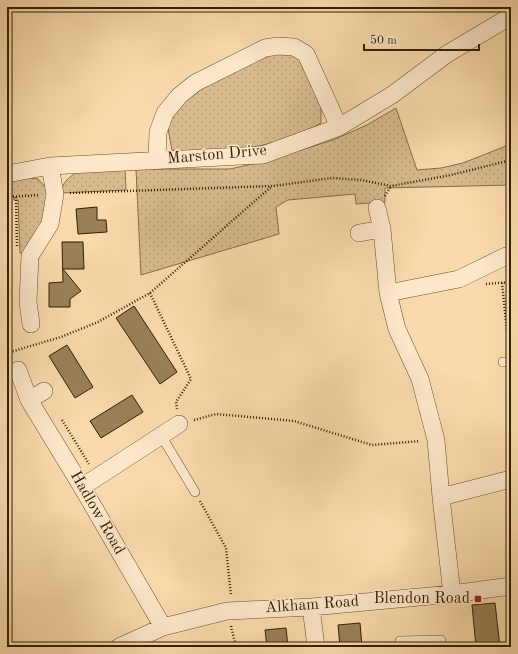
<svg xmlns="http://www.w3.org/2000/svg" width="518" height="654" font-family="'Old Standard TT',serif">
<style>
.grass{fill:url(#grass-dots);stroke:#866c48}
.building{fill:#9a8059;stroke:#331f00}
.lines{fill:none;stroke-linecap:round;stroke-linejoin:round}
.service-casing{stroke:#654e2b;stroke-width:10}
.minor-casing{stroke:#654e2b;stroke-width:18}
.path{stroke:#331f00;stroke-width:2.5;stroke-dasharray:1 2;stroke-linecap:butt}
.service{stroke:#fce7c9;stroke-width:9}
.minor{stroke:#fce7c9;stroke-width:17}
.poi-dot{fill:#8f2418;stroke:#fce7c9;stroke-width:1.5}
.labels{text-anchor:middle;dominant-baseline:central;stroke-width:3;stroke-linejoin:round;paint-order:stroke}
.street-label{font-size:16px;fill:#331f00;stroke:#fce7c9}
.poi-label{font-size:16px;fill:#331f00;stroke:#fce7c9;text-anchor:end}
</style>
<defs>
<pattern id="grass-dots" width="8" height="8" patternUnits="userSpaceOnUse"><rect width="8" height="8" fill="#d8ba8f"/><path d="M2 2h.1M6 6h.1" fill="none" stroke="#ba9f7a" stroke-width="1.8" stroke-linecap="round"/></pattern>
</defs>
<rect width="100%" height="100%" fill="#fadaac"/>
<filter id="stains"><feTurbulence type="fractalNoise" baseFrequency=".005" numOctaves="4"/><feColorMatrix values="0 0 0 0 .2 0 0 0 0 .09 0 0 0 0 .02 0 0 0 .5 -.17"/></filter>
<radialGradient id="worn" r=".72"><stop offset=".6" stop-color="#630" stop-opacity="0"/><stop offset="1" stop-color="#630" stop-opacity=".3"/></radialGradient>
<path class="grass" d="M294,47l27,55v21c-33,19 -72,27 -110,29 -15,1 -23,3 -39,-2l-7,-37 14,-17 86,-48z
M396,108l21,62 24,-2 22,-5 48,-19v41l-126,3v14l-29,2 -1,-10 -67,6 -12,7 3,27 -138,41 -5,-106h94l36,-8 67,-21 34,-15z
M125,169l1,21 -65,3c1,-10 7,-15 16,-21z
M25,178l13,1 9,10 1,23 -21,41h-7l-2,-53h-4l-1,-4h-6v-16z"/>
<path class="building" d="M97,207v13h9l1,12 -29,2 -2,-25z
M62,242h21l1,27h-21l18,22 -11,8v8h-21v-24l14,-1z
M134,306l43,66 -17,12 -44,-66z
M67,345l26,42 -18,11 -26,-42z
M132,395l11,17 -42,26 -11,-17z
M495,603l5,44h-24l-4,-42z
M360,623l2,24h-22l-2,-22z
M286,628l2,19h-21l-2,-17z"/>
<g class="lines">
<g class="service-casing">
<path id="service" d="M503,362h8
M162,437l33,55
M401,647l-1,-6 41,-1"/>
</g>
<g class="minor-casing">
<path id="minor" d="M157,160l1,-28 7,-19 14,-17 16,-13 70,-35 13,-2 16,1 12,7 33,73
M7,174l43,-8 213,-11 76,-28 53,-32 55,-41 64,-38
M377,208l5,21 6,64 9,36 23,50 16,61 5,57 11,97
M359,233l23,-4
M388,293l71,-14 47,-23 5,-1
M31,324l-3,-22 2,-46 20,-32 5,-30 -5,-28
M18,370l11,30 53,87 81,140
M29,400l15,-9
M82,487l97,-63
M441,497l70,-18
M311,607l5,40
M119,647l44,-20 64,-16 84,-4 141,-13 59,-8"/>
</g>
<path class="path" d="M70,193l203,-7 59,-8 29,2 30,6 60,-11 60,-15
M385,196l6,-10
M7,197l32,-2
M16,197l1,49
M502,283l7,67
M486,284l25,-2
M150,293l41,86 -15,23 1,7
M7,353l54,-16 37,-15 52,-29 122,-107
M62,420l27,44
M194,420l22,-6 78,7 78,24 48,-4
M200,501l26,47 5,47
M231,626l5,21"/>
<use href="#service" class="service"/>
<use href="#minor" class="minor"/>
</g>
<rect class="poi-dot" x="474" y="595" width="8" height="8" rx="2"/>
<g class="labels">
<g class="street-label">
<text transform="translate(217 155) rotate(-5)">Marston Drive</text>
<text transform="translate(97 513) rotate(60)">Hadlow Road</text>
<text transform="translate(312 605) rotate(-4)">Alkham Road</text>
</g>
<g class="poi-label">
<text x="470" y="599">Blendon Road</text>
</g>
</g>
<rect width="518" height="654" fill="none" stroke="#fadaac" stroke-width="24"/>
<rect x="8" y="8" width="502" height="638" fill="none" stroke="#331f00" stroke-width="2"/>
<rect x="12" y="12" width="494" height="630" fill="none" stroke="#331f00"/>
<path d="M364 44v6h115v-6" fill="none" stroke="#331f00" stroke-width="2"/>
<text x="370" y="44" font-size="12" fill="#331f00" stroke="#fce7c9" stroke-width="3" paint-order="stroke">50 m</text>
<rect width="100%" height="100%" filter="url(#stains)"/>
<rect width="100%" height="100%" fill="url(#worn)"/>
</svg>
